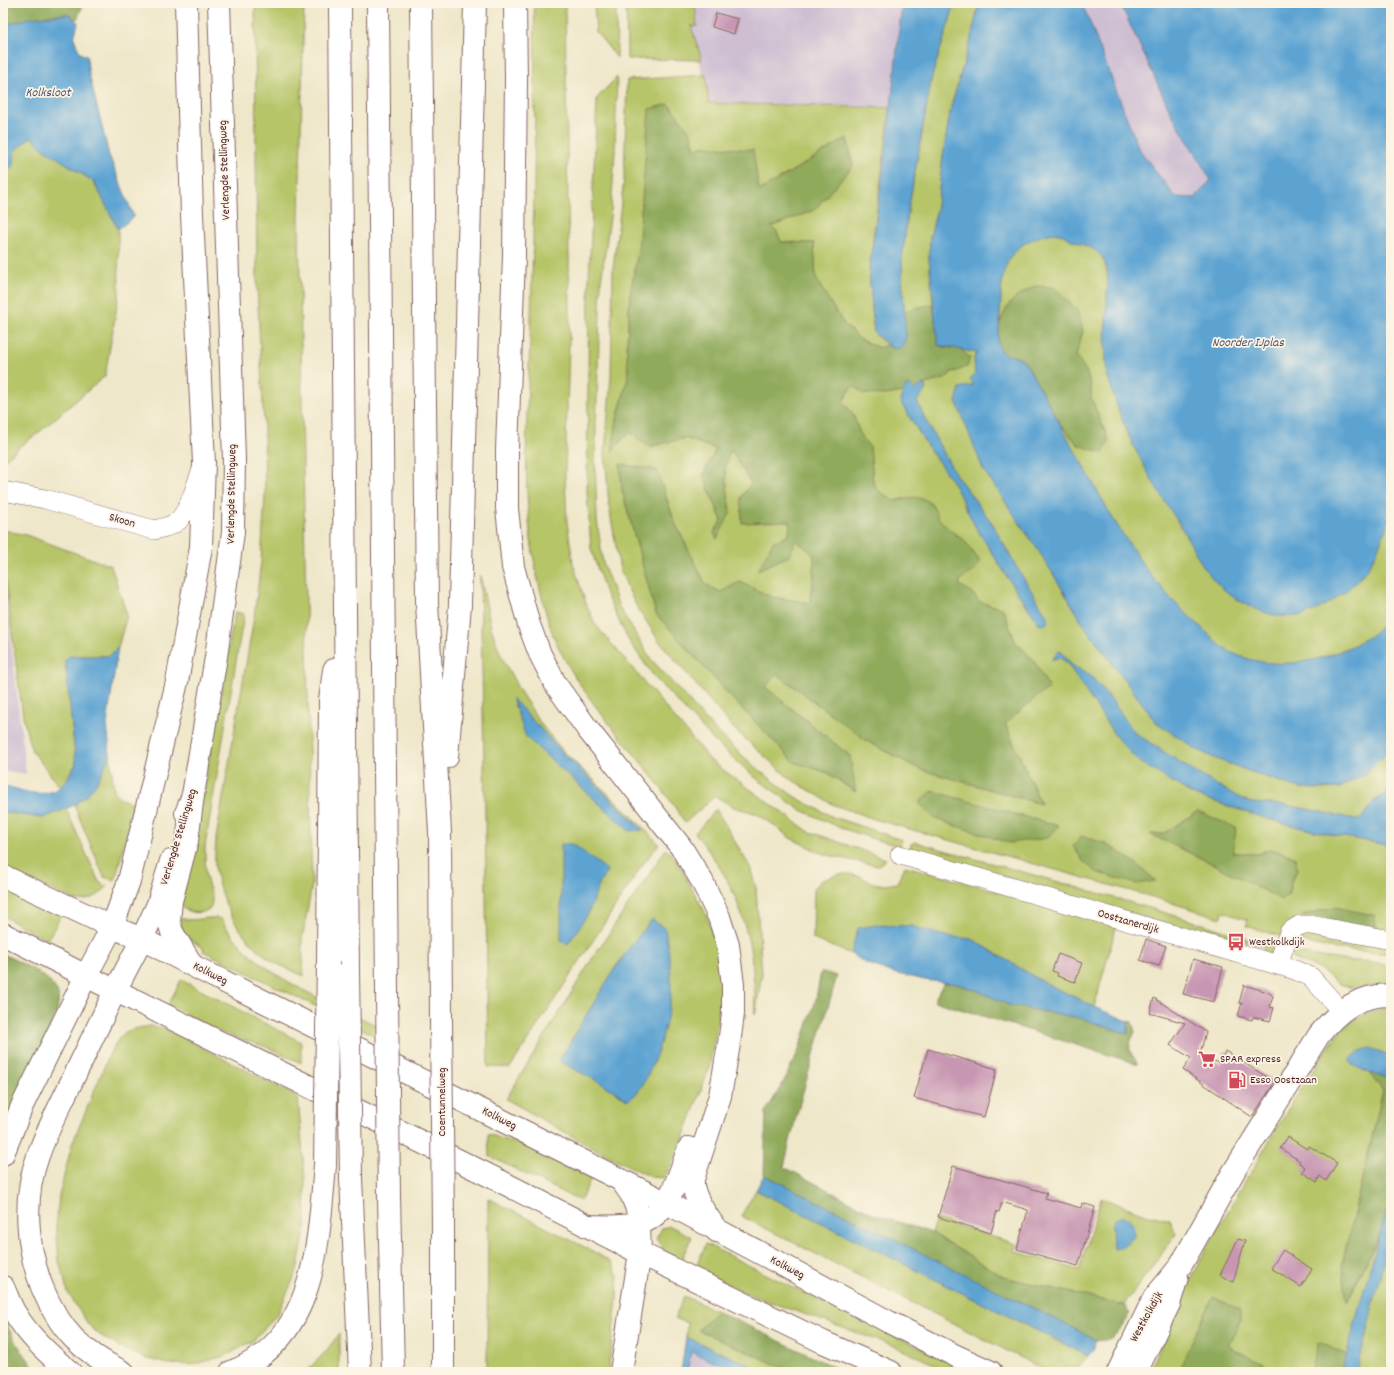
<svg xmlns="http://www.w3.org/2000/svg" width="1394" height="1375" font-family="Dekko,sans-serif">
<style>
.industrial{fill:#cdbed2}
.green{fill:#b6c567;stroke:#807249;fill-rule:evenodd}
.forest{fill:#90aa5c;stroke:#6d6444}
.water{fill:#5ca3d2;stroke:#53617e}
.building{fill:#c796b2}
.lines{fill:none;stroke-linecap:round;stroke-linejoin:round}
.minor-casing{stroke:#836562;stroke-width:20}
.tertiary-casing{stroke:#836562;stroke-width:24}
.secondary-casing{stroke:#836562;stroke-width:24}
.primary-casing{stroke:#836562;stroke-width:24}
.motorway-casing{stroke:#836562;stroke-width:24}
.minor{stroke:#fff;stroke-width:19}
.tertiary{stroke:#fff;stroke-width:22}
.secondary{stroke:#fff;stroke-width:22}
.primary{stroke:#fff;stroke-width:22}
.motorway{stroke:#fff;stroke-width:22}
.motorway-bridge-casing{stroke:#836562;stroke-width:24;stroke-linecap:butt}
.motorway-bridge{stroke:#fff;stroke-width:22}
.labels{text-anchor:middle;dominant-baseline:central;stroke-width:3.5;stroke-linejoin:round;paint-order:stroke}
.street-label{font-size:12px;fill:#4a1f2b;stroke:#fcf5e5}
.poi-label{font-size:12px;fill:#4a1f2b;stroke:#fcf5e5;text-anchor:start}
.water-label{font-size:13px;font-style:italic;fill:#51546e;stroke:#fcf5e5}
</style>
<rect width="100%" height="100%" fill="#fcf5e5"/>
<filter id="ink" filterUnits="userSpaceOnUse"><feTurbulence type="fractalNoise" baseFrequency=".025" numOctaves="2"/><feDisplacementMap in="SourceGraphic" scale="8" xChannelSelector="R" yChannelSelector="G"/><feConvolveMatrix kernelMatrix="1 2 1 2 8 2 1 2 1" color-interpolation-filters="sRGB"/></filter>
<filter id="wash" filterUnits="userSpaceOnUse"><feTurbulence type="fractalNoise" baseFrequency=".012" numOctaves="4" result="noise"/><feDisplacementMap in="SourceGraphic" scale="16" xChannelSelector="R" yChannelSelector="G"/><feGaussianBlur stdDeviation="0.9" result="paint"/><feColorMatrix in="noise" values="0 0 0 0 0 0 0 0 0 0 0 0 0 0 0 0 0 1.4 0 .05"/><feComposite in="paint" operator="in"/></filter>
<g filter="url(#wash)">
<rect width="100%" height="100%" fill="#eee7c9"/>
<path class="industrial" d="M695,3h207l-12,105 -181,-5 -18,-77h6z
M1081,3h39l52,112 39,66 -16,17 -20,-1 -36,-48 -52,-134z
M3,571l23,203 -23,-3z
M691,1352l46,20h-50z"/>
<path class="green" d="M255,3h49l-5,217 4,243 9,422 -10,54 2,37c-10,-5 -23,-9 -33,-16 -31,-21 -51,-57 -56,-94 -1,-9 1,-19 1,-28l38,-221 7,-55 4,-68 -1,-68 -7,-140z
M534,3h31l2,142 3,166 -5,165 2,46 6,41 12,38 10,23 116,137 97,70 78,28 -8,7 -55,-12 -33,-16 -16,-13 -17,-11 -23,-7 -19,-11 -30,27c-40,-66 -102,-116 -132,-188 -5,-14 -9,-28 -12,-42 -23,-90 -13,-185 -10,-277 3,-104 5,-209 3,-313z
M594,3h22l1,55 -21,-26z
M626,3h69l2,23h-6l11,34 -75,-1z
M954,3h25l-8,36 -20,68 -7,42 -8,64 -6,25 -1,20 4,46 -29,7 -2,-35v-17l6,-48 24,-135 20,-63z
M706,75l3,28 181,5 -21,163 5,62 13,12 -8,3 -18,-8 -16,-15 -9,-13 -20,-33 -2,-36 -33,-1 -4,-10 -8,-4 45,-18 39,-44 -6,-28 -88,53 -53,-45 -11,3 -5,-17 -52,119 -8,44 -3,46 1,36 -11,43 -4,30 17,-18 19,15 36,-9 31,11 -13,26 19,46 -8,11 16,-19 -5,-47 6,-17 20,34 -10,15 49,23 -1,13 -16,8 23,-2 18,15v19l-4,29 -39,-6 -31,-15 -19,10 -15,-7 -31,-62 -18,-53 -37,-6 2,26 34,124 75,83 63,65 34,11 27,19 -5,-36 -85,-69 12,-13 90,67 52,28 122,35 -36,-80c8,-7 15,-15 24,-21 6,-5 13,-10 20,-15l-15,-27 -19,-20 -12,-32 -23,-7 -8,-9 -13,-8 2,-6 13,-8 6,-9 -16,-22 -13,-9 -12,-12 -7,-14 -28,-7 -10,3 -15,-10 -6,-9 -3,-35 -9,-10 -8,-23 -10,-12 10,-17 32,10 18,-3 -3,9 28,46 26,37 21,42 38,60 27,39 -26,-62 -22,-40 -36,-48 -31,-56 -8,-18 8,-10v-7l22,-6 4,-6 6,-1 13,-13 -9,-9 16,4 -3,5 1,16v73l8,22 59,87 44,72 70,94 38,26 20,10 54,20 32,10 18,1 21,-1 23,-12 29,-27v33l-5,12 -13,8 -13,18 -74,-15 -35,-2 -13,-6 -45,-26 -60,-39 -22,-33 -22,-25 -16,-8 -12,-15 -9,8 8,-2 8,7 48,73 78,58 74,24 46,12 77,15v89l-88,-20 20,7 -43,14 -34,-10 2,-6 -25,-8 -2,6 -72,-22 -272,-76 -43,-15 -45,-27 -56,-50 -74,-87 -24,-37 -15,-34 -11,-64 -4,-53 6,-77 2,-108 11,-89 3,-99zM1198,811l35,42 24,1 13,-5 26,8 1,14 -5,8 -4,16 -77,-32 -59,-28 11,-1z
M617,77l-2,74 -4,59 -10,71 -6,178 2,61 6,43 16,44 32,52 63,70 41,38 40,30 38,20 69,23 -2,6 -23,-6 -36,-12 -42,-19 -42,-30 -40,-35 -62,-66 -26,-37 -22,-44 -16,-48 -4,-57 2,-214 8,-180z
M31,136l10,11 53,35 24,47 1,65 -14,82 -68,58 -14,10 -20,17v-285l11,-12v-13z
M1049,233l12,1 13,7 20,7 6,6 4,7 4,12 -3,74 3,27 10,34 15,38 71,120c11,16 22,25 37,36l132,-42 18,-45v103l-2,2c-8,6 -15,13 -24,19 -42,24 -100,37 -143,8 -27,-25 -55,-49 -77,-79 -33,-45 -60,-99 -87,-147l20,24 31,-4 -18,-43v-11l-5,-16 -10,-16 7,-24 -70,-31 -13,22c1,-21 -1,-57 15,-73 9,-8 23,-12 34,-16z
M3,530l23,5 85,31 16,49 -9,32 -8,9h-41l-4,4 11,104 -16,23 -28,-36 -3,-9 -6,-25 -20,-151z
M480,575l11,52 9,26 19,37 24,37 21,25 69,65 26,27 -16,20 -133,204 -22,-1 -3,-257zM573,844l34,27 -7,12z
M235,612l9,2 -39,232c0,11 0,22 2,34 1,7 6,14 5,21 0,11 -12,13 -21,11 -4,-1 -8,-4 -11,-6l23,-114z
M110,754l4,36 7,9 13,4 -19,78 -11,-4 -30,-72c19,-15 27,-28 36,-51z
M66,809l33,73 8,5c-9,10 -17,13 -30,14l-74,-32v-57l39,6z
M716,809l34,58 6,21 6,85 -7,42c0,-44 -5,-90 -26,-131 -9,-18 -21,-34 -34,-51z
M915,842c121,34 243,66 362,106l-4,4h-10l1,-5 -36,-12 -2,6 -316,-92 1,-5z
M666,849l9,9 31,56 12,38 4,41 -6,39 -7,37 -29,77 -14,29 -3,3 -12,-1 -60,-30 -85,-48 91,-148zM640,934l-13,166c-20,-16 -45,-26 -67,-39l54,-92z
M905,866l212,58 -23,83 -56,-28 -66,-40 -28,-3 -33,-10 -53,2 -7,26 -38,-15 1,-49 6,-9 19,-7h11l11,3 12,6 12,2 12,-2z
M3,885l60,28 -16,27 -44,-24z
M180,918c16,5 27,-3 41,1 34,57 102,80 159,108l-2,10 -175,-86 1,-3c-13,-7 -23,-14 -24,-30z
M1304,931l87,14v9l-63,-6 -34,-8z
M1291,952l51,8 32,2 17,4v19l-18,1 -21,2 -12,-4 -20,-15 -26,-10z
M181,980l120,62v21l-32,-15 -47,-15 -54,-28z
M1387,1008h4v48l-21,-8 -18,17 18,8 13,17 -41,175 6,36 33,-69 8,4 2,-6v128l-4,14h-238l56,-122 82,-139 38,-59 17,-23 8,-7 23,-11z
M149,1026l15,2 134,69 7,82 1,47 -9,45 -19,42 -25,28 -28,15 -34,9 -22,-1 -25,-6 -25,-11 -21,-13 -10,-10 -20,-31 -9,-32 -3,-34 3,-31 13,-52 38,-91c13,-23 13,-22 39,-27z
M488,1134l45,15 58,30 -11,22 -91,-45z
M756,1190l332,166 -11,12 -12,-1 -4,5h-12l-308,-156z
M488,1198l110,56 14,9 6,13 -1,23 -9,73h-121z
M1101,1198l48,17 21,5 6,14 -52,71 -121,-28 -71,-44 4,-14 80,25 -2,7 65,19z
M670,1226l22,11 -11,23 -16,-9 -9,-12 6,-11z
M706,1244l96,48 125,59 39,21h-14l-61,-27 -138,-49 -58,-27z
M684,1296l33,15 -19,19 95,42h-28l-79,-35 1,-14 -12,-5z
M339,1334v38h-33l20,-21z"/>
<path class="forest" d="M3,3h81l-8,18 -8,-7c-23,1 -43,5 -65,12z
M669,104l21,28 5,17 11,-3 47,4 6,41 88,-53 6,28 -39,44 -43,17 6,5 4,10 33,1 2,36 20,33 9,13 16,15 18,8 8,-3 6,4 13,-11 -2,-27 29,-7 5,41 4,2 19,2 9,9 -3,9 -10,4 -6,1 -4,6 -22,6 -11,6 -6,-6 -5,8 -18,3 -22,-1 -10,-9 -10,17 10,12 8,23 9,10 3,36 6,8 15,10 21,-4 11,3 6,5 7,14 12,12 13,9 16,22 -6,9 -13,8 -2,6 13,8 8,9 23,7 12,32 19,20 15,27c-16,11 -29,23 -44,36l36,80 -122,-35 -52,-28 -90,-67 -12,13 85,69 6,36 -28,-19 -34,-11 -63,-65 -75,-83 -34,-124 -2,-26 37,6 18,53 31,62 15,7 19,-10 31,15 39,6 4,-29v-19l-18,-15 -7,16 -31,14 15,-28 16,-8 1,-13 -48,2 -1,-25 10,-15 -20,-33 -6,16 5,47 -13,26 -3,-6 8,-13 -19,-45 13,-26 -31,-11 -36,9 -19,-15 -18,19 5,-31 11,-43 -1,-36 3,-46 8,-44 11,-142z
M1035,286l19,1 23,23 6,21 -7,24 10,16 5,16v11l18,43 -6,12 -25,-8 -20,-24 -30,-54c-2,-2 -4,-6 -6,-7 -6,-4 -15,-2 -20,-7 -11,-12 1,-45 12,-54 6,-5 14,-9 21,-13z
M932,791l127,35 -11,12 -39,5 -74,-24 -16,-16z
M1198,811l38,17 -3,25 24,1 13,-5 26,8 1,14 -5,8 -4,16 -6,5 -71,-37 -61,-29h13z
M1081,836l25,8 27,17 23,20 -20,3 -40,-12 -13,-11 -10,-15z
M1334,907l40,8 4,18 -55,-11 -21,-7z
M3,954c14,7 52,23 55,41 1,5 0,11 -1,16l-54,127z
M821,972l16,4c-18,64 -39,126 -53,191l90,47 58,19 71,44 121,28 6,8c-9,15 -14,30 -35,27l-331,-165 2,-64 16,-26 16,-33 17,-49z
M944,982l13,2 19,6 33,15 71,13 48,16v-13l4,1 3,10c-8,16 -7,17 3,32l-204,-63z
M1370,1073l21,6v117l-10,36 -34,70 -5,-37 41,-174z
M1213,1297l27,13v11l-12,25 51,26h-101z
M717,1311l127,61h-51l-95,-42z
M3,1317l12,24 22,31h-34z
M1319,1342l28,13 -5,17h-31z"/>
<path class="water" d="M902,3h52l-2,10 -20,63 -24,135 -6,48v17l4,62 -5,10 -8,1 -19,-16 -5,-62 19,-137z
M979,3h102l6,12 52,134 36,48 20,1 16,-18 -39,-65 -52,-112h271v512c-6,15 -11,32 -19,46 -11,19 -29,34 -48,45 -9,5 -17,9 -27,10 -27,5 -67,-17 -84,-37 -15,-17 -23,-39 -35,-57 -26,-40 -50,-80 -64,-125 -2,-8 -5,-16 -7,-24 -3,-24 -1,-47 0,-71 0,-14 3,-28 -3,-41 -6,-13 -17,-14 -30,-20 -5,-2 -9,-6 -14,-7 -9,-2 -16,1 -24,4 -38,14 -34,47 -36,80 0,10 -4,19 -1,29 4,12 16,7 23,13 3,2 4,5 6,7l84,150 33,51 27,32 50,47c50,33 130,12 169,-29v131l-29,27 -23,12 -21,1 -18,-1 -32,-10 -54,-20 -20,-10 -38,-26 -70,-94 -44,-72 -59,-87 -27,-68 4,-13 14,-3 -4,-6 5,-5 -1,-16 3,-5 -39,-8 -9,-87 1,-20 6,-25 8,-64 7,-42 20,-68z
M68,14l7,5 3,4 -4,15 6,15 7,3 1,14 21,85 25,62 -16,12 -24,-47 -53,-35 -10,-10 -17,14v13l-11,12v-150l26,-8z
M908,384l6,6 11,-6v7l-8,10 8,18 31,56 36,48 22,40 35,56 -3,5 -6,1 -27,-39 -38,-60 -21,-42 -26,-37 -28,-46 3,-9z
M118,647l-11,77 3,30 -8,19 -7,12 -8,10 -13,10 -8,4 -24,9 -39,-6v-27c18,5 40,15 57,2 7,-5 12,-16 16,-23l-11,-104 4,-4h40z
M1059,651h1l13,15 16,8 22,25 23,33 59,39 45,26 13,6 35,2 74,15 13,-18 13,-8 5,-12v64l-77,-15 -46,-12 -74,-24 -55,-33 -23,-25 -48,-73 -8,-7 -9,3z
M512,698l48,52 83,80 -14,1 -103,-94z
M561,844h12l34,26 -7,13 -12,31 -20,30 -7,-3z
M652,919l13,10c4,22 7,43 6,65 -2,26 -18,82 -36,101 -2,2 -5,4 -8,5 -20,-16 -45,-26 -68,-39 29,-49 57,-99 93,-142z
M876,925l35,1 33,10 28,3 66,40 56,28 34,14v13l-48,-16 -71,-13 -33,-15 -19,-6 -32,-4 -32,-7 -27,-10 -15,-9 7,-26z
M1370,1048l21,8v23c-13,-4 -33,-7 -42,-19l11,-9z
M764,1175l307,152 24,13 -1,9 -6,7 -332,-166z
M1391,1196v34l-34,142h-15l20,-76z
M1123,1216c11,6 10,8 12,20l-15,12 -7,1 -1,-24 3,-6z
M686,1337l79,35h-28l-46,-20 -4,20h-6z"/>
<g id="blocks">
<path class="building" d="M716,13l22,6 -4,15 -22,-7z
M1146,939l20,7 -7,20 -19,-6z
M1058,954l24,9 -7,19 -18,-6 1,-3 -6,-2z
M1193,959l30,8 -9,35 -31,-8z
M1244,985l24,7 5,4 -3,11 4,1 -4,13 -17,-4 -1,3 -14,-4 4,-13h-3z
M1154,998l52,34 -7,25 22,6 4,-12 50,31 -23,35 -69,-47 8,-12 -21,-13 15,-22 -35,-10z
M928,1049l69,20 -13,48 -70,-19z
M1288,1137l19,12 2,-3 28,17 -11,18 -6,-5 -3,6 -15,-10 3,-5 -6,-4 1,-2 -20,-13z
M953,1166l94,27 -2,5 36,10 1,-5 13,4 -17,59 -61,-17 11,-39 -26,-8 -3,10 -2,-1 -6,22 -53,-16z
M1238,1239l7,2 -12,41 -13,-7z
M1283,1250l29,19 -11,18 -30,-19z"/>
</g>
</g>
<g filter="url(#ink)">
<use href="#blocks" fill-opacity="0" stroke="#836562" stroke-width="1"/>
<g class="lines">
<g class="minor-casing">
<path id="minor" d="M3,491l42,8 109,31c8,-2 17,-3 24,-9 12,-12 17,-34 23,-49
M900,855l395,115 16,7 30,34
M1278,965l11,-33 11,-7h11l80,15"/>
</g>
<g class="tertiary-casing">
<path id="tertiary" d="M3,876l109,51
M3,934l83,42
M1118,1372l36,-74 27,-33 53,-94 85,-136c20,-25 39,-40 72,-40
M1136,1372l33,-68 8,-27"/>
</g>
<g class="secondary-casing">
<path id="secondary" d="M186,813l7,-18 23,-138 17,-125 1,-73 -15,-456
M112,927l17,-46 48,-199 24,-135 3,-84 -12,-248 -6,-212
M115,991l25,-48 18,-39 13,-43"/>
</g>
<g class="primary-casing">
<path id="primary" d="M192,965l-20,-33 -3,-10 2,-21 16,-60 6,-46
M891,1372l-68,-30 -183,-89 -140,-72 -414,-205 26,-49 30,12 59,31 466,233 222,119 67,34 35,16"/>
</g>
<g class="motorway-casing">
<path id="motorway" d="M340,3l8,969
M378,3l9,989
M421,3l6,600 13,229 1,187
M515,3l1,76 -2,177 -7,194v58l6,59 16,58 11,29 16,31 33,46 92,116 21,34 17,36 9,28 5,40v29l-4,30 -9,52 -27,83c-2,17 15,37 24,52
M447,757l13,-152 15,-602
M328,962l2,-262 4,-30
M115,991c-15,32 -31,64 -46,96 -11,23 -23,45 -31,69 -15,41 -12,90 4,131 18,44 39,64 81,85
M3,1154l19,-48 64,-130
M351,1178l9,194
M621,1180l10,14 6,15 2,15 1,29 -19,119
M389,1197l4,175
M443,1225v147
M587,1226c16,0 34,2 50,-2 33,-7 41,-49 52,-76
M3,1287c4,8 7,18 12,26 13,23 34,42 55,59
M231,1372c86,-32 87,-130 94,-207"/>
</g>
<use href="#minor" class="minor"/>
<use href="#tertiary" class="tertiary"/>
<use href="#secondary" class="secondary"/>
<use href="#primary" class="primary"/>
<use href="#motorway" class="motorway"/>
<g class="motorway-bridge-casing">
<path id="motorway-bridge" d="M348,972l3,206
M387,992l2,205
M441,1019l2,206
M325,1165l3,-203"/>
</g>
<use href="#motorway-bridge" class="motorway-bridge"/>
</g>
</g>
<defs>
<g id="bus-bare" transform="scale(1.38)"><path d="M-5-6H5V4H4V6H2V4H-2V6H-4V4H-5ZM-3.5-4V0h7V-4ZM-3.5 1.2v1.5H-2V1.2ZM2 1.2v1.5H3.5V1.2Z" fill="#d1495b" stroke="#fcf5e5" stroke-width="2.5" paint-order="stroke"/></g>
<g id="supermarket-bare" transform="scale(1.38)"><path d="M-6-5.5h2.5l.6 2H6L4.5 2H-2.5L-4.4-4H-6ZM-1.5 3.2a1.3 1.3 0 1 0 .1 0ZM3 3.2a1.3 1.3 0 1 0 .1 0Z" fill="#d1495b" stroke="#fcf5e5" stroke-width="2.5" paint-order="stroke"/></g>
<g id="fuel-bare" transform="scale(1.38)"><path d="M-5.5-6h7V0h2V4h1.3V-2.5L3-4.5l.8-.8L6-3V5H2.5V1h-1V6h-7ZM-4.2-4.7v3.2H.2V-4.7Z" fill="#d1495b" stroke="#fcf5e5" stroke-width="2.5" paint-order="stroke"/></g>
</defs>
<g fill-rule="evenodd">
<use href="#bus-bare" x="1236" y="942"/>
<use href="#supermarket-bare" x="1207" y="1059"/>
<use href="#fuel-bare" x="1237" y="1080"/>
</g>
<g class="labels">
<g class="street-label">
<text transform="translate(225 170) rotate(-92)">Verlengde Stellingweg</text>
<text transform="translate(232 494) rotate(-89)">Verlengde Stellingweg</text>
<text transform="translate(122 521) rotate(16)">Skoon</text>
<text transform="translate(179 837) rotate(-73)">Verlengde Stellingweg</text>
<text transform="translate(1128 922) rotate(16)">Oostzanerdijk</text>
<text transform="translate(210 974) rotate(27)">Kolkweg</text>
<text transform="translate(442 1102) rotate(-90)">Coentunnelweg</text>
<text transform="translate(499 1119) rotate(27)">Kolkweg</text>
<text transform="translate(787 1268) rotate(28)">Kolkweg</text>
<text transform="translate(1147 1317) rotate(-61)">Westkolkdijk</text>
</g>
<g class="poi-label">
<text x="1249" y="942">Westkolkdijk</text>
<text x="1220" y="1059">SPAR express</text>
<text x="1250" y="1080">Esso Oostzaan</text>
</g>
<g class="water-label">
<text x="48" y="93">Kolksloot</text>
<text x="1248" y="343">Noorder IJplas</text>
</g>
</g>
<rect width="1394" height="1375" fill="none" stroke="#fcf5e5" stroke-width="16"/>
</svg>
